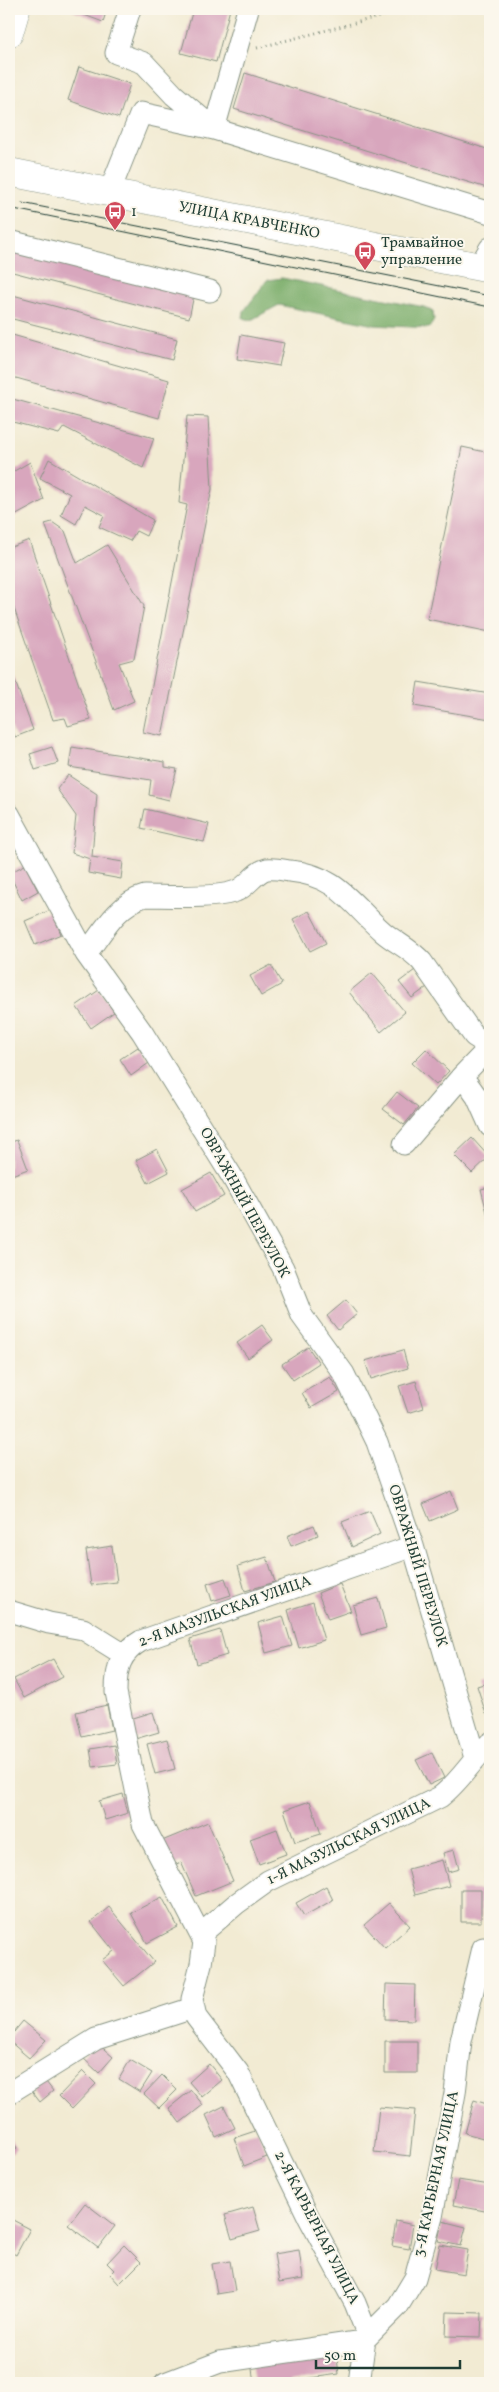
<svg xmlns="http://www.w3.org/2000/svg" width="499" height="2392" font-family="Vollkorn,serif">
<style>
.forest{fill:#78ac68;stroke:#4c744e}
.building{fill:#d8a6bd}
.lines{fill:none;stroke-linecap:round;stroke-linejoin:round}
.minor-casing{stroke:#889484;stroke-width:23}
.major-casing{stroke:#889484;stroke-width:29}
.path{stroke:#889484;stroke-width:3;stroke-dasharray:1 4;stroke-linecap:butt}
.minor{stroke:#fff;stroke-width:21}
.major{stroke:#fff;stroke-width:28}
.tram{stroke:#1f3d34;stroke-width:1}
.labels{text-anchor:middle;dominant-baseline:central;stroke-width:4;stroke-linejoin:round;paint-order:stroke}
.poi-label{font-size:15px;fill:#1f3d34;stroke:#fbf7ec;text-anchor:start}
.street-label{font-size:15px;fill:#1f3d34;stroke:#fbf7ec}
</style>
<rect width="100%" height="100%" fill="#fbf7ec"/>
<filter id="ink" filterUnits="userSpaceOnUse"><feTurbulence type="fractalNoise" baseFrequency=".02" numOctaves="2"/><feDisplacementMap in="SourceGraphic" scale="10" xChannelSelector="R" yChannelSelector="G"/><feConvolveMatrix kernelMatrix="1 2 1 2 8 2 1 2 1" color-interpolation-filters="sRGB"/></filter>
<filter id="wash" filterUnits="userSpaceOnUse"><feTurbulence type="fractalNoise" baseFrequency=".0096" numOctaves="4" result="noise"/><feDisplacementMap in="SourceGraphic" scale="20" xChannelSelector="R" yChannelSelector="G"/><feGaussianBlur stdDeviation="1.12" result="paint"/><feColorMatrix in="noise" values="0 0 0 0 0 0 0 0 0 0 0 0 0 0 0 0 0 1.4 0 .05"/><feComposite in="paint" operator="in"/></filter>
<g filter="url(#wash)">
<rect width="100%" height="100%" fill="#f2ebd3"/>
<path class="forest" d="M282,278l142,29 9,5 1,8 -5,8 -55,-3 -95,-20 -28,15 -8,-2 1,-7 23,-31z"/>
<g id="blocks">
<path class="building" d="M68,9h39l-4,13z
M193,9h37l-14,53 -35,-9z
M79,67l51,17 -11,34 -51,-18z
M245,73l245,77v39l-256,-80z
M9,248l185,47 -5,23 -180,-47z
M9,294l168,45 -5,21 -163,-42z
M9,334l160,46 -10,38 -150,-42z
M241,335l43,8 -5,23 -42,-7z
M9,398l145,40 -11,30 -79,-41 -5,7 -50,-13z
M187,416l21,1 4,72 -50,247 -19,-4 44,-227 -8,-2z
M462,447l28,6v179l-63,-13z
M49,459l104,61 -7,16 -10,-5 -6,10 -31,-14 5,-12 -19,-10 -9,19 -15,-9 9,-21 -30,-16z
M30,462l14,38 -35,19v-45z
M52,522l13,9 12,32 30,-18 37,61 -10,53 -15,4 15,38 -20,9 -69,-186z
M29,540l62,180 -23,6 -3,-8 -12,2 -44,-126v-46z
M9,665l24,65 -18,7 -6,-16z
M418,682l72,12v25l-76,-13z
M52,747l6,16 -23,7 -5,-16z
M72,747l93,15v5l12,2 -8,31 -20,-5 2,-15 -82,-13z
M68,775l29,19 -5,63 31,5 -2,17 -33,-6 2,-14 -18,-6 4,-37 -19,-27z
M145,809l64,15 -5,18 -63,-14z
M25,865l13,26 -16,9 -13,-27z
M51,910l10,24 -26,11 -10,-24z
M309,911l17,32 -16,8 -17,-32z
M271,965l11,19 -21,12 -11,-20z
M415,970l12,17 -15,11 -13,-16z
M372,973l33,39 -24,20 -32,-40z
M99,990l15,22 -23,16 -15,-22z
M138,1047l11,16 -18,13 -11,-17z
M426,1049l23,22 -13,14 -24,-22z
M397,1092l21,16 -14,17 -21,-16z
M472,1138l17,19 -17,16 -18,-18z
M17,1140l11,29 -19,7v-33z
M157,1149l12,23 -21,11 -12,-23z
M211,1173l13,23 -29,16 -13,-23z
M490,1187v37l-9,-35z
M346,1300l11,14 -19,16 -11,-14z
M262,1325l11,15 -25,18 -11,-15z
M308,1347l11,16 -26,17 -11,-16z
M403,1350l5,18 -37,11 -6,-18z
M330,1377l9,15 -28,16 -9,-15z
M416,1381l8,27 -16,5 -9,-27z
M451,1491l7,18 -28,12 -7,-17z
M370,1511l10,23 -28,13 -10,-25z
M314,1525l4,10 -27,11 -4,-10z
M112,1546l5,36 -26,3 -5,-35z
M267,1557l8,25 -30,9 -7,-25z
M225,1578l6,17 -19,6 -5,-17z
M340,1584l11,27 -23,8 -10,-26z
M378,1598l8,30 -25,7 -8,-30z
M313,1602l11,38 -25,8 -11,-38z
M283,1616l9,30 -26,7 -8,-30z
M220,1630l7,25 -30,9 -7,-25z
M53,1659l10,18 -39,21 -10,-19z
M490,1682v31l-4,1 -9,-28z
M107,1705l5,25 -30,7 -6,-25z
M153,1712l6,20 -24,7 -5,-20z
M167,1739l8,30 -20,5 -8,-30z
M114,1745l3,19 -24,3 -3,-18z
M432,1753l12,25 -15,7 -13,-25z
M123,1794l5,19 -23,7 -6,-19z
M310,1801l11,33 -26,8 -11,-32z
M208,1822l25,59 -37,15 -15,-34 -9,4 -10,-25z
M277,1829l9,25 -27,10 -9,-25z
M454,1850l5,19 -11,3 -5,-19z
M442,1860l7,26 -34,9 -7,-26z
M326,1886l7,14 -29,16 -8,-13z
M461,1890h20v32h-20z
M162,1897l16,30 -31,16 -16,-30z
M389,1903l21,23 -25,22 -21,-23z
M109,1907l45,55 -30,24 -22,-26 12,-9 -23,-29z
M386,1984l29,1 -1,35 -29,-1z
M23,2021l23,19 -17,18 -20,-17v-3z
M385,2041h32v32h-32z
M96,2042l17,15 -14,16 -17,-16z
M130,2060l22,13 -12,19 -21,-13z
M209,2064l13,16 -20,17 -13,-15z
M83,2071l13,13 -24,25 -13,-13z
M162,2075l15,15 -18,18 -15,-14z
M43,2078l10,13 -13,11 -10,-13z
M191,2090l12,15 -23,18 -11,-15z
M474,2100l16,5v35l-25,-7z
M224,2106l11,22 -19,9 -10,-22z
M379,2107l36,3 -5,46 -36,-4z
M258,2130l9,27 -23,9 -10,-28z
M9,2136l8,12 -8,6z
M458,2180l32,5v27l-37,-7z
M85,2203l30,23 -17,22 -30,-23z
M253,2207l7,24 -28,8 -7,-24z
M9,2218l21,11 -14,26 -7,-4z
M396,2221l17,4 -4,24 -17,-3z
M442,2221l24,6 -5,19 -23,-5z
M124,2245l17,17 -22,22 -9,-10 4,-4 -7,-7z
M440,2245l28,5 -4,24 -29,-5z
M299,2250l4,29 -24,4 -5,-29z
M230,2261l5,30 -18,3 -5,-30z
M447,2312l35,1 -1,24 -35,-1z
M336,2351l3,23 -50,7 1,2h-36l-3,-21z"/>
</g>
</g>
<g filter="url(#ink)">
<use href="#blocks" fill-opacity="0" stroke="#889484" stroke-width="1"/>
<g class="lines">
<g class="minor-casing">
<path id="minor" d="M130,9l-14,44 28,10 30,32 40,34 276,84
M109,193l32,-80 73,16 34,-120
M9,241l201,50
M479,267l11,-19
M9,814l77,140 56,78 89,143 52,93 19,48 42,58 33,68 36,104 62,212
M86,954c16,-21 32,-51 59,-58 22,0 72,3 91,-5 13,-5 18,-19 31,-22 7,-1 16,1 23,2 47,4 61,33 93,61 13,11 28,17 39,30l52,74 16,10
M462,1076l15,21 13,29
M404,1144l58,-68 28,-29
M9,1611l40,12 34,6 40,25
M201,1934l35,-30 32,-23 172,-84c20,-15 32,-37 50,-54
M9,2093l87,-54 97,-31
M363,2341l35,-35 17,-28 17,-61 23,-124 6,-52 22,-93
M165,2383l55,-21 143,-21
M359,2383l7,-52 -11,-28 -46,-85 -71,-146 -42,-55 -4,-18 9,-35 3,-22 -61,-118 -27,-132c0,-24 4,-39 25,-51l272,-95"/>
</g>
<g class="major-casing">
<path id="major" d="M9,33l7,-24
M9,172l481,97"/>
</g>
<path class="path" d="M257,48l152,-39"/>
<use href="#minor" class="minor"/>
<use href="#major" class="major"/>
<path class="tram" d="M22,203l468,93
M9,208l481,99"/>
</g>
</g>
<defs>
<g id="bus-pin" transform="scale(1.125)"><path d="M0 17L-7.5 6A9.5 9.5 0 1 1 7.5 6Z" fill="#d1495b" stroke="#fbf7ec"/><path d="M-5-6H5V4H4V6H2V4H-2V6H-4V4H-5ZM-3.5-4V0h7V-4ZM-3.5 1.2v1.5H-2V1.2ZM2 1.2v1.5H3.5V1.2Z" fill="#fff"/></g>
</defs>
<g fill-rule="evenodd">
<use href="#bus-pin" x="115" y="212"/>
<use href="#bus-pin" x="365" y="252"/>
</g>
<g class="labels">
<g class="poi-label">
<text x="131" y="212">1</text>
<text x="381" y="243">Трамвайное<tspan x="381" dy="17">управление</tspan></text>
</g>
<g class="street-label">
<text transform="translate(249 221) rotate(11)">УЛИЦА КРАВЧЕНКО</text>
<text transform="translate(244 1203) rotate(61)">ОВРАЖНЫЙ ПЕРЕУЛОК</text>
<text transform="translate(417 1566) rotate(73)">ОВРАЖНЫЙ ПЕРЕУЛОК</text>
<text transform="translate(225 1612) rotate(-20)">2-Я МАЗУЛЬСКАЯ УЛИЦА</text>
<text transform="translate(349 1842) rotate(-26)">1-Я МАЗУЛЬСКАЯ УЛИЦА</text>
<text transform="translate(437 2174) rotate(-78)">3-Я КАРЬЕРНАЯ УЛИЦА</text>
<text transform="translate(316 2228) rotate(63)">2-Я КАРЬЕРНАЯ УЛИЦА</text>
</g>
</g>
<rect width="499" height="2392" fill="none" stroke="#fbf7ec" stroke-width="30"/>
<path d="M316 2360v8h144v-8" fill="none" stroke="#1f3d34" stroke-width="2.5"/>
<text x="324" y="2360" font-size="15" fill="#1f3d34" stroke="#fbf7ec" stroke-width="4" paint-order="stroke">50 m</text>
</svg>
